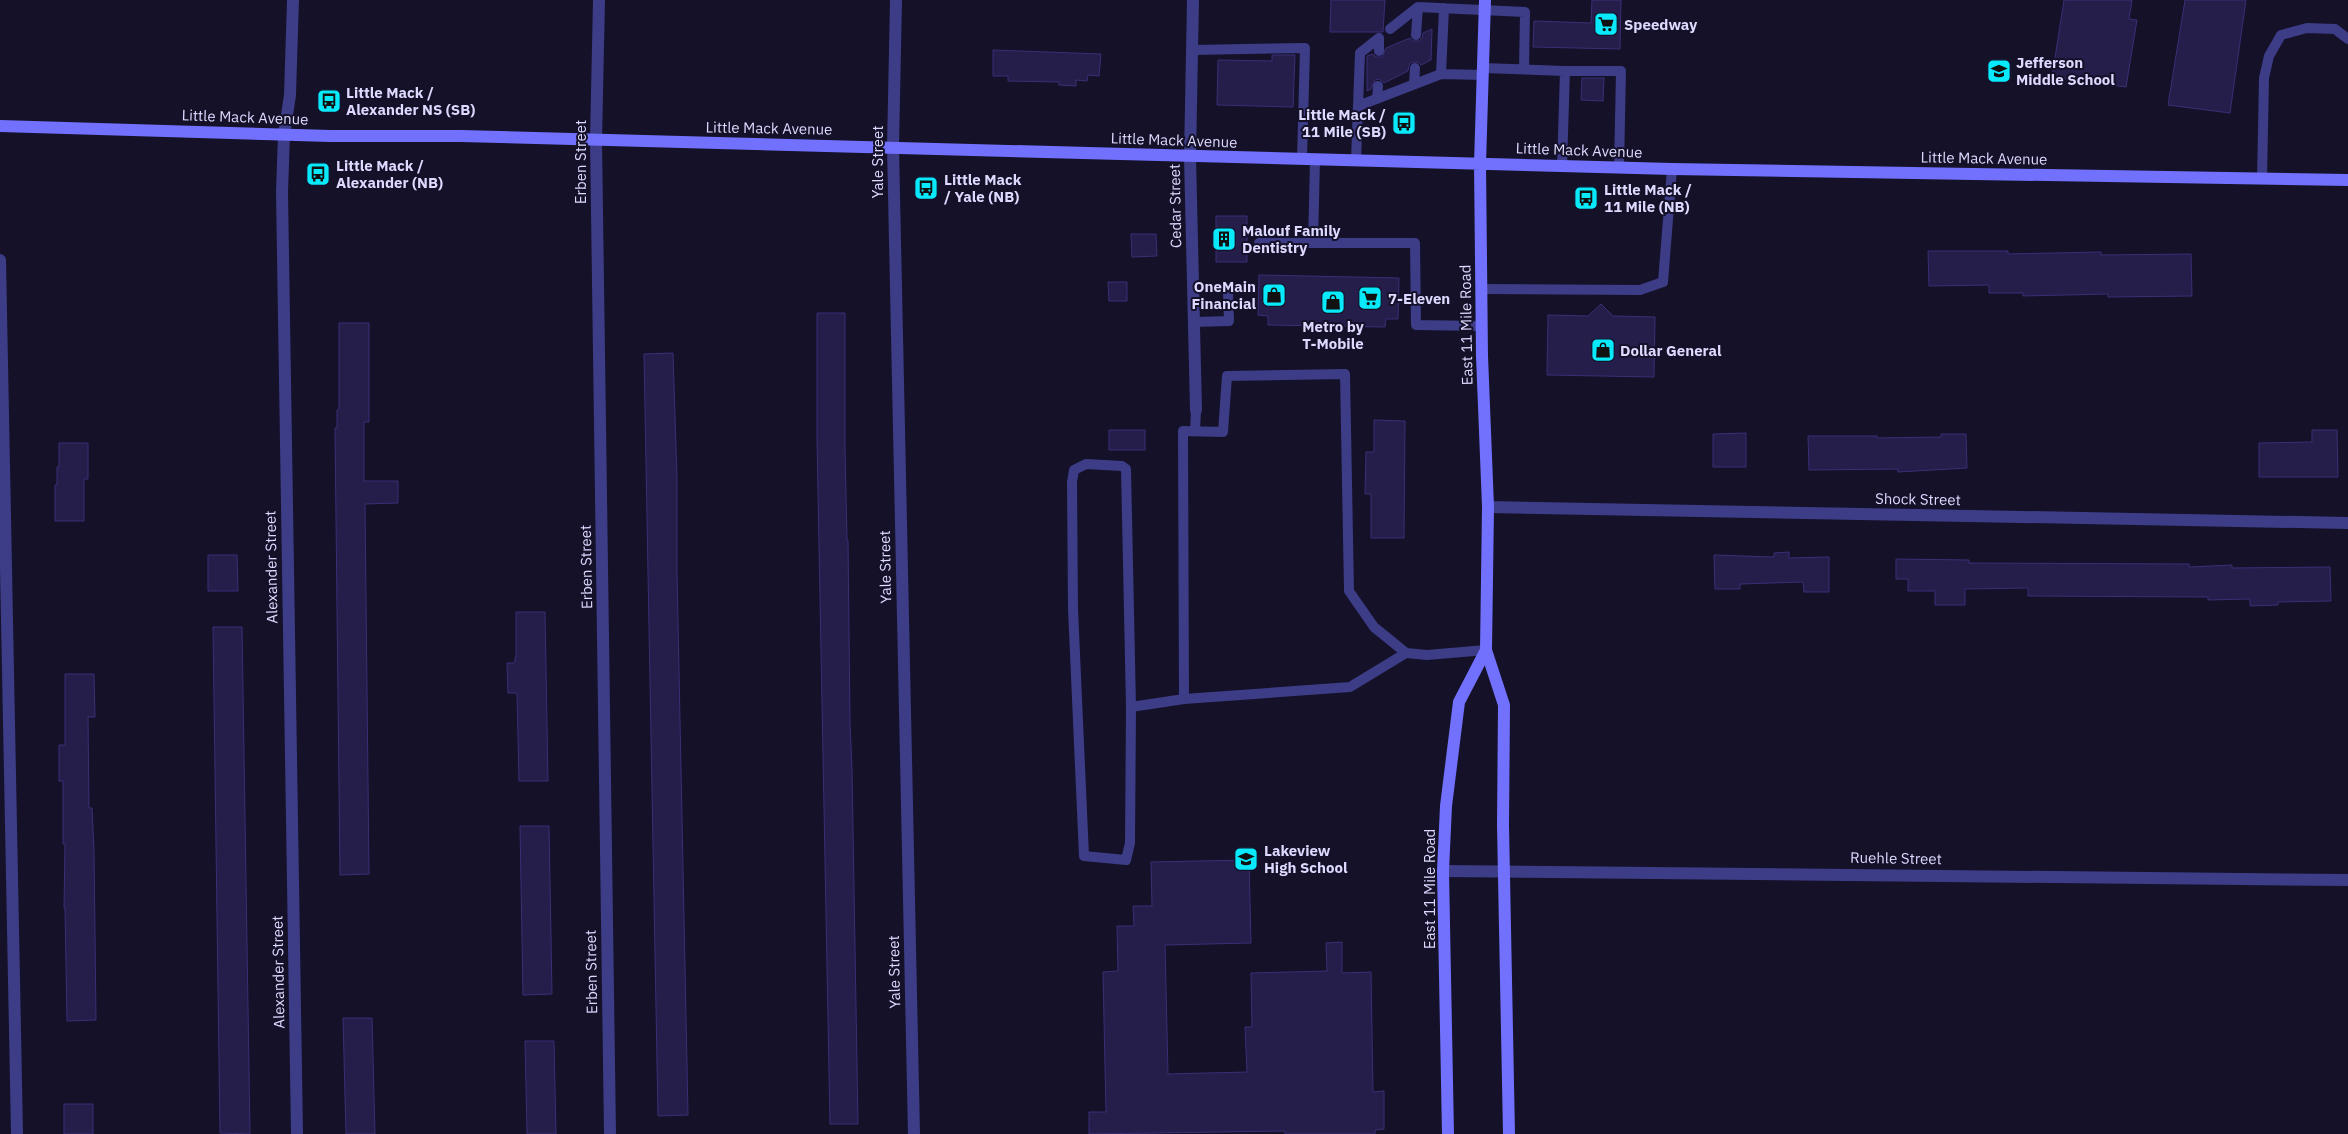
<svg xmlns="http://www.w3.org/2000/svg" width="2348" height="1134" font-family="'IBM Plex Sans',sans-serif">
<style>
.building{fill:#251d4a;stroke:#3b2f76}
.lines{fill:none;stroke-linecap:round;stroke-linejoin:round}
.lane{stroke:#3d3c87;stroke-width:10}
.street{stroke:#3d3c87;stroke-width:12}
.secondary{stroke:#7271fd;stroke-width:12}
.labels{text-anchor:middle;dominant-baseline:central;stroke-width:4;stroke-linejoin:round;paint-order:stroke}
.poi-label{font-size:15px;font-weight:bold;fill:#ddd9ff;stroke:#141129;text-anchor:start}
.street-label{font-size:15px;fill:#ddd9ff;stroke:#141129}
</style>
<rect width="100%" height="100%" fill="#141129"/>
<path class="building" d="M1331,0h54l-2,32h-53z
M1592,0h29l-1,49 -87,-2 1,-26 57,2z
M2064,0h68l-3,19 8,1 -11,67 -74,-10z
M2185,0h61l-16,113 -62,-8z
M1432,29l-1,31 -10,5 -3,-3h-6l-3,3 -1,6 -24,12 -5,-4 -4,1 -4,9 -4,2v-35l6,-2 3,3h6l4,-9 24,-10 3,3h6l3,-3 1,-5z
M993,50l108,4 -2,22 -11,-1 -1,6 -11,-1v6l-17,-1v-3l-51,-1v-5h-15z
M1272,55h23l-2,52 -76,-2 1,-45 54,1z
M1582,78h22l-1,23 -22,-1z
M1216,216h31v46h-31z
M1131,234h25l1,22 -25,1z
M1928,251h80v3l93,-2v3l90,-1 1,42 -84,1v-3l-85,2v-3h-34v-8l-60,1z
M1259,275l140,3 -1,41h-12l-1,8 -117,-2v-9l-10,-1z
M1108,282h19v19h-18z
M1601,304l12,12 42,1 -1,60 -107,-2 1,-60 40,1z
M817,313h28v136l2,91h1l2,183 2,46 6,355h-28l-13,-685z
M339,323h30v99h-5v59h34v22l-33,1 4,370 -29,1 -5,-447h2v-18l2,-1z
M673,353l4,126v93l11,543 -30,1 -14,-762z
M1374,420l31,1 -1,117h-33v-44h-6l1,-42h8z
M1109,430h36v20h-36z
M2312,430h25l1,47h-79v-34l53,-1z
M1746,433v34h-33v-33z
M1941,434h25l1,34 -69,4v-3l-89,1 -1,-34h69v2l64,-1z
M59,443h29v36h-4v42h-29v-36h2v-18h2z
M1789,552v6l40,-1v35h-25l-1,-10 -63,2v5h-25l-1,-34 60,2v-4z
M208,555h29l1,36h-30z
M1896,559l73,1v3l220,1v3l43,-2v3l98,-1 1,34 -53,1v3l-28,1v-7l-42,1v-3l-180,-1v-8l-63,1v16h-30v-14h-27v-12h-12z
M516,612h29l3,169h-29l-2,-88h-9l-1,-30h7l2,-7z
M213,627h29l8,507 -30,-1z
M65,674h29l1,43h-7l1,91h3l2,42 2,170 -29,1 -2,-113h-1l1,-64h-2v-63h-4v-36h6z
M520,826h29l3,168 -29,1z
M1249,860l2,83 -86,2 3,129 79,-2 -2,-45h7l-1,-54 76,-2 -1,-28 16,-1v31l29,-1 2,120 11,-1v38l-9,1v4h-90v-3l-196,3v-22h17l-3,-140 15,-1 -1,-45h17l-1,-20h19l-1,-44z
M343,1018h29l3,116h-29z
M525,1041h29l2,93h-29z
M64,1104h29v30h-29z"/>
<g class="lines">
<path class="lane" d="M1390,29l28,-22 107,5 -1,57
M1416,35l2,-28
M1192,50l113,-2 -3,111
M1379,51v-13
M1483,68l82,3
M1441,74l3,-66
M1414,84l1,-16
M1377,99l1,-13
M1358,106l83,-32 42,1
M1315,160l-2,83h102l1,82 65,1
M1356,160l4,-107 19,-15
M1562,166l3,-95h56l-2,96
M2262,179l2,-101 5,-22 12,-21 26,-7 28,1 13,10
M1259,243h54
M1481,289l159,1 23,-8 9,-113
M1194,322l35,-1 -1,-29
M1195,431l1,-21
M1406,653l-56,34 -166,12 -1,-268 40,1 4,-56 118,-2 4,217 25,36 32,26 21,2 59,-5
M1131,707l-5,-238 -4,-3 -36,-2 -12,6 -2,12 1,127 11,247 42,4 4,-17 1,-136 53,-8"/>
<path class="street" d="M293,0l-3,95 -6,40 -2,57 15,942
M599,0l-3,140 14,994
M896,0l-3,147 21,987
M1193,0l-3,157 6,253
M0,260l17,874
M1488,507l860,16
M1443,871l905,9"/>
<path class="secondary" d="M1485,0l-5,164 2,192 6,151 -2,143 18,55 -1,120 6,309
M0,126l330,10h131l1211,33 676,11
M1448,1134l-5,-263 3,-65 13,-104 27,-52"/>
</g>
<defs>
<g id="supermarket-square" transform="scale(1.25)"><rect x="-9" y="-9" width="18" height="18" rx="4" fill="#08eafc" stroke="#141129"/><path d="M-6-5.5h2.5l.6 2H6L4.5 2H-2.5L-4.4-4H-6ZM-1.5 3.2a1.3 1.3 0 1 0 .1 0ZM3 3.2a1.3 1.3 0 1 0 .1 0Z" fill="#111"/></g>
<g id="school-square" transform="scale(1.25)"><rect x="-9" y="-9" width="18" height="18" rx="4" fill="#08eafc" stroke="#141129"/><path d="M0-5L7-2L0 1L-7-2ZM-4 1L0 2.5L4 1V4Q0 6-4 4Z" fill="#111"/></g>
<g id="bus-square" transform="scale(1.25)"><rect x="-9" y="-9" width="18" height="18" rx="4" fill="#08eafc" stroke="#141129"/><path d="M-5-6H5V4H4V6H2V4H-2V6H-4V4H-5ZM-3.5-4V0h7V-4ZM-3.5 1.2v1.5H-2V1.2ZM2 1.2v1.5H3.5V1.2Z" fill="#111"/></g>
<g id="building-square" transform="scale(1.25)"><rect x="-9" y="-9" width="18" height="18" rx="4" fill="#08eafc" stroke="#141129"/><path d="M-4-6H4V6H1V3H-1V6H-4ZM-2.5-4.3h1.7v1.8h-1.7ZM.8-4.3h1.7v1.8H.8ZM-2.5-1h1.7V.8h-1.7ZM.8-1h1.7V.8H.8Z" fill="#111"/></g>
<g id="shop-square" transform="scale(1.25)"><rect x="-9" y="-9" width="18" height="18" rx="4" fill="#08eafc" stroke="#141129"/><path d="M-5-2.5h2.3a2.7 3.5 0 0 1 5.4 0H5L5.5 6h-11ZM-1.5-2.5h3a1.5 2.3 0 0 0-3 0Z" fill="#111"/></g>
</defs>
<g fill-rule="evenodd">
<use href="#supermarket-square" x="1606" y="24"/>
<use href="#school-square" x="1999" y="71"/>
<use href="#bus-square" x="329" y="101"/>
<use href="#bus-square" x="1404" y="123"/>
<use href="#bus-square" x="318" y="174"/>
<use href="#bus-square" x="926" y="188"/>
<use href="#bus-square" x="1586" y="198"/>
<use href="#building-square" x="1224" y="239"/>
<use href="#shop-square" x="1274" y="295"/>
<use href="#supermarket-square" x="1370" y="298"/>
<use href="#shop-square" x="1333" y="302"/>
<use href="#shop-square" x="1603" y="350"/>
<use href="#school-square" x="1246" y="859"/>
</g>
<g class="labels">
<g class="poi-label">
<text x="1624" y="24">Speedway</text>
<text x="2016" y="62">Jefferson<tspan x="2016" dy="17">Middle School</tspan></text>
<text x="346" y="92">Little Mack /<tspan x="346" dy="17">Alexander NS (SB)</tspan></text>
<text x="1386" y="114" text-anchor="end">Little Mack /<tspan x="1386" dy="17">11 Mile (SB)</tspan></text>
<text x="336" y="165">Little Mack /<tspan x="336" dy="17">Alexander (NB)</tspan></text>
<text x="944" y="179">Little Mack<tspan x="944" dy="17">/ Yale (NB)</tspan></text>
<text x="1604" y="189">Little Mack /<tspan x="1604" dy="17">11 Mile (NB)</tspan></text>
<text x="1242" y="230">Malouf Family<tspan x="1242" dy="17">Dentistry</tspan></text>
<text x="1256" y="286" text-anchor="end">OneMain<tspan x="1256" dy="17">Financial</tspan></text>
<text x="1388" y="298">7-Eleven</text>
<text x="1333" y="326" text-anchor="middle">Metro by<tspan x="1333" dy="17">T-Mobile</tspan></text>
<text x="1620" y="350">Dollar General</text>
<text x="1264" y="850">Lakeview<tspan x="1264" dy="17">High School</tspan></text>
</g>
<g class="street-label">
<text transform="translate(245 117) rotate(2)">Little Mack Avenue</text>
<text transform="translate(769 128) rotate(1)">Little Mack Avenue</text>
<text transform="translate(1174 140) rotate(2)">Little Mack Avenue</text>
<text transform="translate(1579 150) rotate(2)">Little Mack Avenue</text>
<text transform="translate(1984 158) rotate(1)">Little Mack Avenue</text>
<text transform="translate(580 162) rotate(-90)">Erben Street</text>
<text transform="translate(877 162) rotate(-90)">Yale Street</text>
<text transform="translate(1175 206) rotate(-91)">Cedar Street</text>
<text transform="translate(1466 325) rotate(-91)">East 11 Mile Road</text>
<text transform="translate(1918 499) rotate(1)">Shock Street</text>
<text transform="translate(271 567) rotate(-91)">Alexander Street</text>
<text transform="translate(586 567) rotate(-91)">Erben Street</text>
<text transform="translate(885 567) rotate(-91)">Yale Street</text>
<text transform="translate(1896 858) rotate(1)">Ruehle Street</text>
<text transform="translate(1429 889) rotate(-90)">East 11 Mile Road</text>
<text transform="translate(278 972) rotate(-91)">Alexander Street</text>
<text transform="translate(591 972) rotate(-91)">Erben Street</text>
<text transform="translate(894 972) rotate(-91)">Yale Street</text>
</g>
</g>
</svg>
